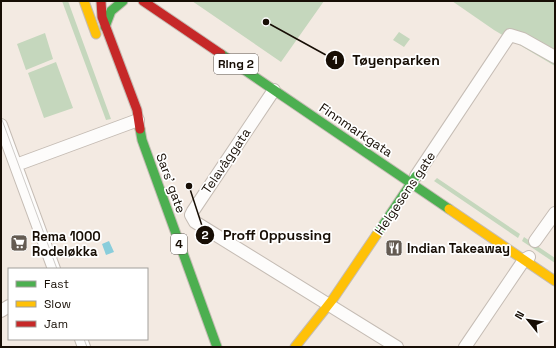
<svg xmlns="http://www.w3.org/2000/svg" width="556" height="348" font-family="'Space Grotesk',sans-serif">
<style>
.green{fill:#c5d7bd}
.water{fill:#89cddb}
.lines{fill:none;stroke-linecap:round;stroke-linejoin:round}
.street-casing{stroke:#c5bcb4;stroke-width:14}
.fast-casing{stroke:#c5bcb4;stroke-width:11}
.slow-casing{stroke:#c5bcb4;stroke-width:11}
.jam-casing{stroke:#c5bcb4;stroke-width:11}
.street{stroke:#fdfcfb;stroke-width:12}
.fast{stroke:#4caf50;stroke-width:9}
.slow{stroke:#ffc107;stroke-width:9}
.jam{stroke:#c62828;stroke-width:9}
.tram{stroke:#cfccc9;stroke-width:1}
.labels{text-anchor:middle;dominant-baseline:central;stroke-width:3.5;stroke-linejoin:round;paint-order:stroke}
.shield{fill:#fff;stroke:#5d5650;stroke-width:1}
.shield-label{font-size:12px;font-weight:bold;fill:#170e05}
.street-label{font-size:13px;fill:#170e05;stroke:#fff}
.poi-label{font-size:13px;font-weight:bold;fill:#170e05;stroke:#fff;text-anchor:start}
.leader{fill:none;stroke:#170e05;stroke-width:1.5}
.callout-dot{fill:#170e05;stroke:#fff;stroke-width:1.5}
.mark-label{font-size:12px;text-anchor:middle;font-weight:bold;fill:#fff}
.callout-label{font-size:14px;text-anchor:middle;font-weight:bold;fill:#170e05;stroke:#fff;stroke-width:3.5;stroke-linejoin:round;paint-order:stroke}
</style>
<rect width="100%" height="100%" fill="#f3eae2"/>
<path class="green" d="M62,1h6l43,118 -5,1z
M192,1h132l-43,61z
M452,1h103v65l-61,-36z
M399,32l11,7 -6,8 -11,-7z
M45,33l8,26 -27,11 -9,-26z
M56,62l17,46 -29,10 -16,-45z
M437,178l83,56 -2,4 -84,-57z
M524,237l31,21v5l-33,-22z"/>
<path class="water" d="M109,241l5,11 -8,3 -4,-11z"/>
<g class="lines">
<g class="street-casing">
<path id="street" d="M274,90l-81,121 -2,4 4,7 202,125
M1,125l53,144
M16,165l122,-45
M416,176l94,-141 13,4 32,18
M535,241l20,-28
M1,311l8,-5
M81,339l3,8
M465,347l59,-87 5,-3"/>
</g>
<g class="fast-casing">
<path id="fast" d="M105,27l6,-16 12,-10
M221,54l228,155
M140,129l2,11 75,207
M377,234l39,-58"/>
</g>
<g class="slow-casing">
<path id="slow" d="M84,1l12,33
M449,209l106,72
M295,347l38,-48 44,-65"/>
</g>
<g class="jam-casing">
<path id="jam" d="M101,1l1,16 35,93 3,19
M143,1l78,53"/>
</g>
<use href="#street" class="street"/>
<use href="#fast" class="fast"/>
<use href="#slow" class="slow"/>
<use href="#jam" class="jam"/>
<path class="tram" d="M1,117l56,152
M84,339l3,8"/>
</g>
<defs>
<g id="supermarket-square" transform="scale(0.9)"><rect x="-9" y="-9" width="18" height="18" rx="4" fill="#645b52" stroke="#fff"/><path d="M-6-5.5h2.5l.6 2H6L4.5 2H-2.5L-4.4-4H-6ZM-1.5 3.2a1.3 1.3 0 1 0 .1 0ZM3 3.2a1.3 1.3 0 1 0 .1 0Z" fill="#fff"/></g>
<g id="restaurant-square" transform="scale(0.9)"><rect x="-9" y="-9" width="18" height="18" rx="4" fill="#645b52" stroke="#fff"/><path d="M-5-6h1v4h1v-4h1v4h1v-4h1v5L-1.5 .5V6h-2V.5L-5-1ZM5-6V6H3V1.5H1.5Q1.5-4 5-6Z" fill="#fff"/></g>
</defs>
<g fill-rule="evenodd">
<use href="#supermarket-square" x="19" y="243"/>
<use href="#restaurant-square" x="394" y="248"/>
</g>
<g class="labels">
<g class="shield">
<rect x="214" y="54" width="44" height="20" rx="3"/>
<rect x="171" y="234" width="16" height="20" rx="3"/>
</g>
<g class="shield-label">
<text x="236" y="64">Ring 2</text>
<text x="179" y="244">4</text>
</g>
<g class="street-label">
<text transform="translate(356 130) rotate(34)">Finnmarkgata</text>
<text transform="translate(226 161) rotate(-56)">Telavåggata</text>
<text transform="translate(171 183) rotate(70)">Sars' gate</text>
<text transform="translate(405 193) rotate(-56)">Helgesens gate</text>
</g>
<g class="poi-label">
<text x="32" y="236">Rema 1000<tspan x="32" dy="15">Rodeløkka</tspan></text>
<text x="407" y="248">Indian Takeaway</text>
</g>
</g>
<path class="leader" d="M266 22L335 60M189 186L205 235"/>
<g class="callout-dot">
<circle cx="266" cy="22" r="4"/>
<circle cx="189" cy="186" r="4"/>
<circle cx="335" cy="60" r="10"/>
<circle cx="205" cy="235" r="10"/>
</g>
<g class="mark-label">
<text x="335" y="64">1</text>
<text x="205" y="239">2</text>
</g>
<g class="callout-label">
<text x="396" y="65">Tøyenparken</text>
<text x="277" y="240">Proff Oppussing</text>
</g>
<rect width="556" height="348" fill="none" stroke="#170e05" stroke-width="4"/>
<rect x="8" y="268" width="140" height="72" fill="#ffffff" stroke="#a29f9b"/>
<rect x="16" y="281" width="20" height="6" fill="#4caf50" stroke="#a29f9b"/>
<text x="44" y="288" font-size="12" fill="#170e05">Fast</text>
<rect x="16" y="301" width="20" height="6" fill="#ffc107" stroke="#a29f9b"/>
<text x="44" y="308" font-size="12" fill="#170e05">Slow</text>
<rect x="16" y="321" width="20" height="6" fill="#c62828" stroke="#a29f9b"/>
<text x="44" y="328" font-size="12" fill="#170e05">Jam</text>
<g transform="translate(528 320) rotate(300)" stroke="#ffffff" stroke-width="3" paint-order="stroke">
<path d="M0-3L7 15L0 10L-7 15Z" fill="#170e05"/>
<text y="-6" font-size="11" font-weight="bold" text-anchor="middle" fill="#170e05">N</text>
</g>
</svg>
